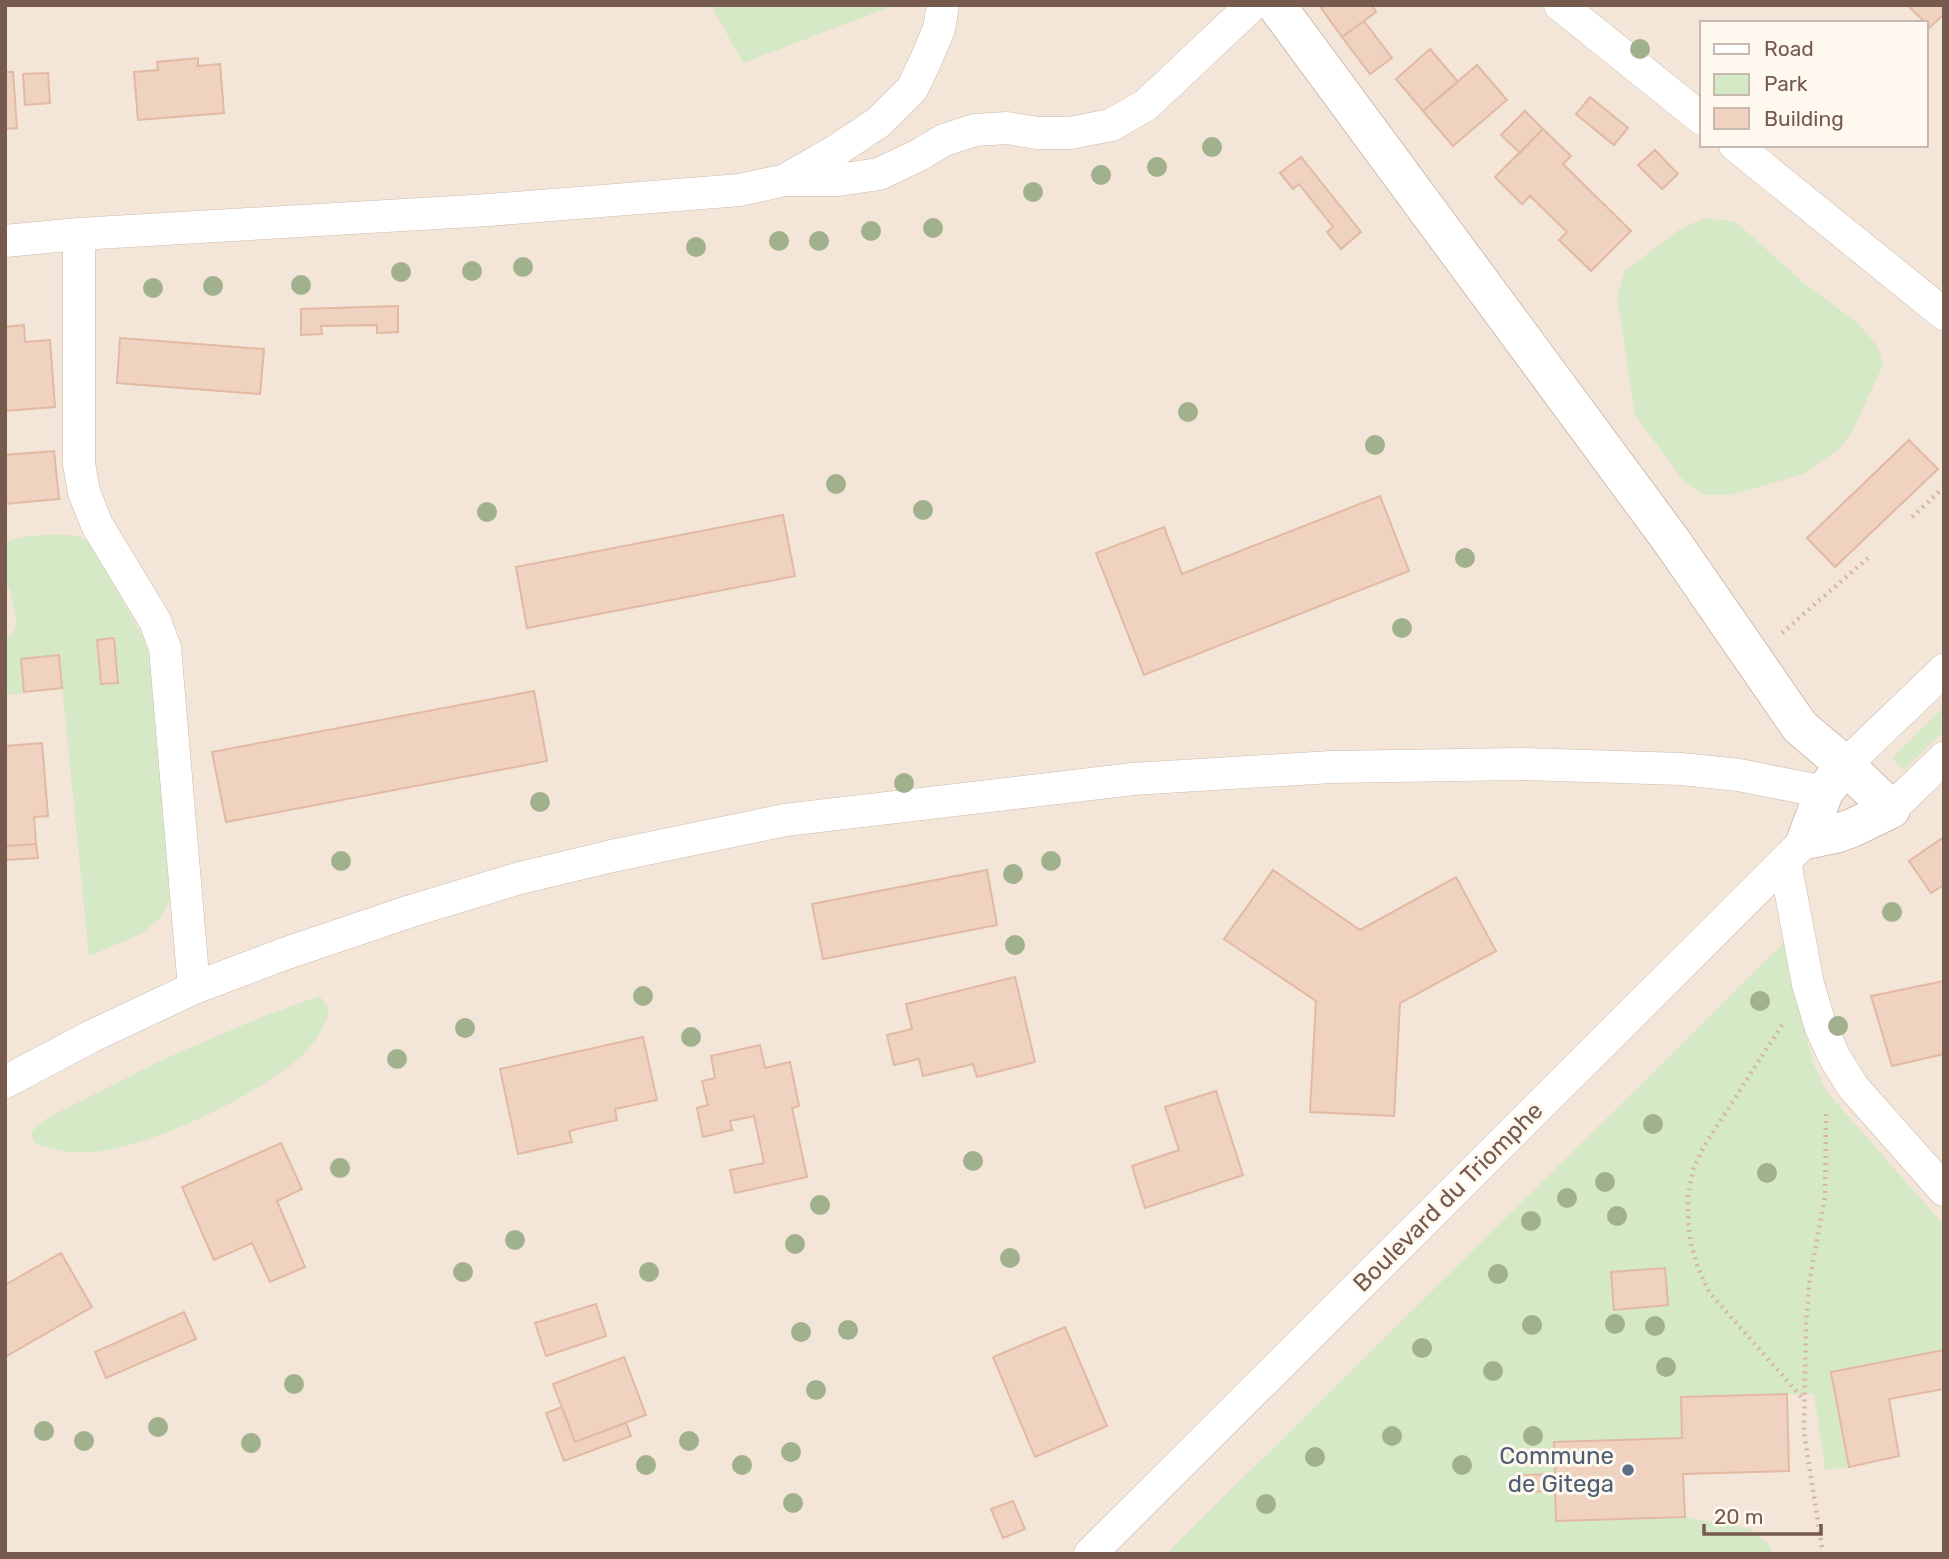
<svg xmlns="http://www.w3.org/2000/svg" width="1949" height="1559" font-family="Rubik,sans-serif">
<style>
.residential{fill:#f3e5d7;fill-rule:evenodd}
.green{fill:#d6e9c7}
.building{fill:#f0d2c1;stroke:#e2b9a2;stroke-width:2}
.lines{fill:none;stroke-linecap:round;stroke-linejoin:round}
.street-casing{stroke:#cdbbae;stroke-width:33}
.secondary-casing{stroke:#d2bdaf;stroke-width:40}
.path{stroke:#d5b6a4;stroke-width:4.5;stroke-dasharray:2 5;stroke-linecap:butt}
.street{stroke:#fff;stroke-width:32}
.secondary{stroke:#fff;stroke-width:38}
.tree{fill:#a1b18e}
.service-dot{fill:#5c6f8a;stroke:#fef8ef;stroke-width:2.5}
.labels{text-anchor:middle;dominant-baseline:central;stroke-width:6;stroke-linejoin:round;paint-order:stroke}
.street-label{font-size:24px;fill:#755a4d;stroke:#fef8ef}
.service-label{font-size:24px;fill:#4e5e75;stroke:#fef8ef;text-anchor:end}
</style>
<rect width="100%" height="100%" fill="#fcf4e8"/>
<path class="residential" d="M5,5h1939v1549h-1939zM1702,23h224v122h-224z"/>
<path class="green" d="M711,5h184l-152,58z
M1705,218l31,4 70,63 52,38 20,24 5,18 -30,65 -13,18 -36,26 -74,21h-27l-21,-16 -47,-64 -18,-119 8,-25 55,-42z
M53,534l25,2 11,5 56,100 8,32 18,225 -10,19 -18,16 -54,23 -30,-301 -38,4 3,33 -19,4v-58l7,-2 5,-12 -7,-33 -5,-10v-39l17,-5z
M1944,707v24l-40,39 -12,-12z
M1790,937l7,65 16,60 13,29 118,134v125l-113,22 18,95 -24,3 -11,-76 -132,3v41l-127,4v32l-33,1 1,17 32,-1 2,30 128,-4 66,12 19,17 3,8h-607z
M320,996l8,12c0,4 0,7 -1,11 -2,8 -20,33 -27,39 -44,37 -150,90 -207,94 -20,2 -39,-2 -58,-8l-4,-12 16,-14 117,-59 100,-43z"/>
<path class="building" d="M1319,5h53l4,7 -34,25z
M1907,5h37v9l-15,14 -3,-5z
M1364,21l28,37 -22,16 -28,-37z
M1430,49l28,33 -35,29 -27,-32z
M198,58v8l22,-2 4,49 -86,7 -4,-48 24,-2 -1,-8z
M1477,65l30,35 -54,46 -30,-35z
M5,72h8l4,56 -12,1z
M48,73l2,30 -25,2 -2,-31z
M1590,97l38,31 -14,17 -38,-31z
M1525,111l18,18 -23,24 -19,-18z
M1543,129l28,27 -8,8 68,67 -40,40 -32,-31 8,-8 -37,-36 -8,8 -27,-27z
M1655,150l23,24 -16,15 -24,-24z
M1301,157l60,75 -20,17 -14,-17 6,-5 -34,-43 -6,5 -13,-16z
M398,306v26l-21,1v-8l-56,1 1,8 -21,1v-26z
M24,325l1,17 25,-2 5,67 -50,4v-84z
M120,338l144,11 -4,45 -143,-11z
M1909,440l29,29 -103,98 -28,-29z
M54,451l5,48 -54,5v-49z
M1380,496l29,75 -265,104 -48,-122 68,-26 18,47z
M783,515l12,61 -268,52 -11,-61z
M114,638l4,45 -17,1 -4,-44z
M59,655l3,33 -38,4 -3,-33z
M534,691l13,70 -321,61 -14,-70z
M42,743l6,73 -14,1 2,27 -31,2v-100z
M1944,837v48l-13,8 -22,-32z
M36,844l2,14 -33,2v-14z
M987,870l10,55 -174,34 -11,-55z
M1273,870l87,60 96,-53 40,74 -96,52 -6,113 -84,-4 6,-111 -92,-62z
M1015,977l20,85 -58,15 -4,-13 -50,12 -4,-17 -25,6 -7,-30 25,-6 -6,-25z
M1944,981v73l-52,12 -21,-70z
M643,1037l14,63 -42,9 2,11 -48,11 3,11 -54,12 -18,-85z
M760,1045l5,23 25,-6 9,44 -7,2 15,69 -72,16 -5,-23 34,-7 -10,-47 -24,5 2,9 -29,7 -6,-29 11,-3 -6,-24 13,-3 -4,-22z
M1216,1091l27,84 -98,33 -13,-42 47,-16 -14,-43z
M281,1143l21,46 -25,12 28,66 -35,15 -18,-39 -38,17 -32,-73z
M61,1253l31,54 -87,50v-72z
M1665,1268l3,37 -54,5 -3,-38z
M596,1304l10,32 -60,20 -11,-33z
M184,1312l12,27 -90,39 -11,-26z
M1065,1327l42,99 -72,31 -42,-100z
M1944,1350v39l-55,10 10,57 -50,11 -18,-95z
M624,1357l22,58 -71,27 -22,-58z
M1787,1394l2,77 -106,3 2,43 -129,4 -1,-30 -32,1 -1,-17 33,-1 -1,-32 128,-4 -1,-41z
M562,1407l13,35 51,-19 5,13 -67,25 -18,-48z
M1013,1501l12,28 -22,9 -12,-29z"/>
<g class="lines">
<g class="street-casing">
<path id="street" d="M1560,5l142,114
M1735,145l209,169
M787,180h51l41,-6 40,-19 25,-15 31,-10 32,-2 30,5h33l41,-8 35,-20 106,-100
M79,234v230l5,28 13,33 58,96 10,27 29,340
M5,241l74,-7 410,-24 251,-20 45,-10 52,-30 42,-28 33,-33 13,-27 14,-33 4,-24
M1845,765l99,-95
M1891,809l53,-51
M1785,862l23,122 13,44 14,30 18,29 91,103
M5,1082l87,-46 102,-48 90,-34 127,-43 109,-33 92,-22 173,-36 348,-41 198,-12 190,-3 160,5 58,6 85,17
M1090,1554l716,-714"/>
</g>
<g class="secondary-casing">
<path id="secondary" d="M1276,5l397,538 127,184 45,38 46,44 -39,19 -17,6 -29,6
M1806,840l18,-48 21,-27"/>
</g>
<path class="path" d="M1912,517l32,-30
M1782,633l87,-76
M1782,1025l-78,121 -11,24 -5,26v25l3,23 7,24 11,24 95,108
M1823,1554l-19,-121 2,-107 3,-42 16,-88 1,-83"/>
<use href="#street" class="street"/>
<use href="#secondary" class="secondary"/>
</g>
<g class="tree">
<circle cx="1640" cy="49" r="10"/>
<circle cx="1212" cy="147" r="10"/>
<circle cx="1157" cy="167" r="10"/>
<circle cx="1101" cy="175" r="10"/>
<circle cx="1033" cy="192" r="10"/>
<circle cx="933" cy="228" r="10"/>
<circle cx="871" cy="231" r="10"/>
<circle cx="779" cy="241" r="10"/>
<circle cx="819" cy="241" r="10"/>
<circle cx="696" cy="247" r="10"/>
<circle cx="523" cy="267" r="10"/>
<circle cx="472" cy="271" r="10"/>
<circle cx="401" cy="272" r="10"/>
<circle cx="301" cy="285" r="10"/>
<circle cx="213" cy="286" r="10"/>
<circle cx="153" cy="288" r="10"/>
<circle cx="1188" cy="412" r="10"/>
<circle cx="1375" cy="445" r="10"/>
<circle cx="836" cy="484" r="10"/>
<circle cx="923" cy="510" r="10"/>
<circle cx="487" cy="512" r="10"/>
<circle cx="1465" cy="558" r="10"/>
<circle cx="1402" cy="628" r="10"/>
<circle cx="904" cy="783" r="10"/>
<circle cx="540" cy="802" r="10"/>
<circle cx="341" cy="861" r="10"/>
<circle cx="1051" cy="861" r="10"/>
<circle cx="1013" cy="874" r="10"/>
<circle cx="1892" cy="912" r="10"/>
<circle cx="1015" cy="945" r="10"/>
<circle cx="643" cy="996" r="10"/>
<circle cx="1760" cy="1001" r="10"/>
<circle cx="1838" cy="1026" r="10"/>
<circle cx="465" cy="1028" r="10"/>
<circle cx="691" cy="1037" r="10"/>
<circle cx="397" cy="1059" r="10"/>
<circle cx="1653" cy="1124" r="10"/>
<circle cx="973" cy="1161" r="10"/>
<circle cx="340" cy="1168" r="10"/>
<circle cx="1767" cy="1173" r="10"/>
<circle cx="1605" cy="1182" r="10"/>
<circle cx="1567" cy="1198" r="10"/>
<circle cx="820" cy="1205" r="10"/>
<circle cx="1617" cy="1216" r="10"/>
<circle cx="1531" cy="1221" r="10"/>
<circle cx="515" cy="1240" r="10"/>
<circle cx="795" cy="1244" r="10"/>
<circle cx="1010" cy="1258" r="10"/>
<circle cx="463" cy="1272" r="10"/>
<circle cx="649" cy="1272" r="10"/>
<circle cx="1498" cy="1274" r="10"/>
<circle cx="1615" cy="1324" r="10"/>
<circle cx="1532" cy="1325" r="10"/>
<circle cx="1655" cy="1326" r="10"/>
<circle cx="848" cy="1330" r="10"/>
<circle cx="801" cy="1332" r="10"/>
<circle cx="1422" cy="1348" r="10"/>
<circle cx="1666" cy="1367" r="10"/>
<circle cx="1493" cy="1371" r="10"/>
<circle cx="294" cy="1384" r="10"/>
<circle cx="816" cy="1390" r="10"/>
<circle cx="158" cy="1427" r="10"/>
<circle cx="44" cy="1431" r="10"/>
<circle cx="1392" cy="1436" r="10"/>
<circle cx="1533" cy="1436" r="10"/>
<circle cx="84" cy="1441" r="10"/>
<circle cx="689" cy="1441" r="10"/>
<circle cx="251" cy="1443" r="10"/>
<circle cx="791" cy="1452" r="10"/>
<circle cx="1315" cy="1457" r="10"/>
<circle cx="646" cy="1465" r="10"/>
<circle cx="742" cy="1465" r="10"/>
<circle cx="1462" cy="1465" r="10"/>
<circle cx="793" cy="1503" r="10"/>
<circle cx="1266" cy="1504" r="10"/>
</g>
<circle class="service-dot" cx="1628" cy="1470" r="7"/>
<g class="labels">
<g class="street-label">
<text transform="translate(1448 1197) rotate(-45)">Boulevard du Triomphe</text>
</g>
<g class="service-label">
<text x="1614" y="1456">Commune<tspan x="1614" dy="28">de Gitega</tspan></text>
</g>
</g>
<rect width="1949" height="1559" fill="none" stroke="#755a4d" stroke-width="14"/>
<rect x="1700" y="21" width="228" height="126" fill="#fef8ef" stroke="#c7b9ae" stroke-width="2"/>
<rect x="1714" y="44" width="35" height="10" fill="#ffffff" stroke="#c7b9ae" stroke-width="2"/>
<text x="1764" y="56" font-size="21" fill="#755a4d">Road</text>
<rect x="1714" y="74" width="35" height="21" fill="#d6e9c7" stroke="#c7b9ae" stroke-width="2"/>
<text x="1764" y="91" font-size="21" fill="#755a4d">Park</text>
<rect x="1714" y="108" width="35" height="21" fill="#f0d2c1" stroke="#c7b9ae" stroke-width="2"/>
<text x="1764" y="126" font-size="21" fill="#755a4d">Building</text>
<path d="M1704 1524v10h117v-10" fill="none" stroke="#755a4d" stroke-width="3.5"/>
<text x="1714" y="1524" font-size="21" fill="#755a4d" stroke="#fef8ef" stroke-width="5" paint-order="stroke">20 m</text>
</svg>
